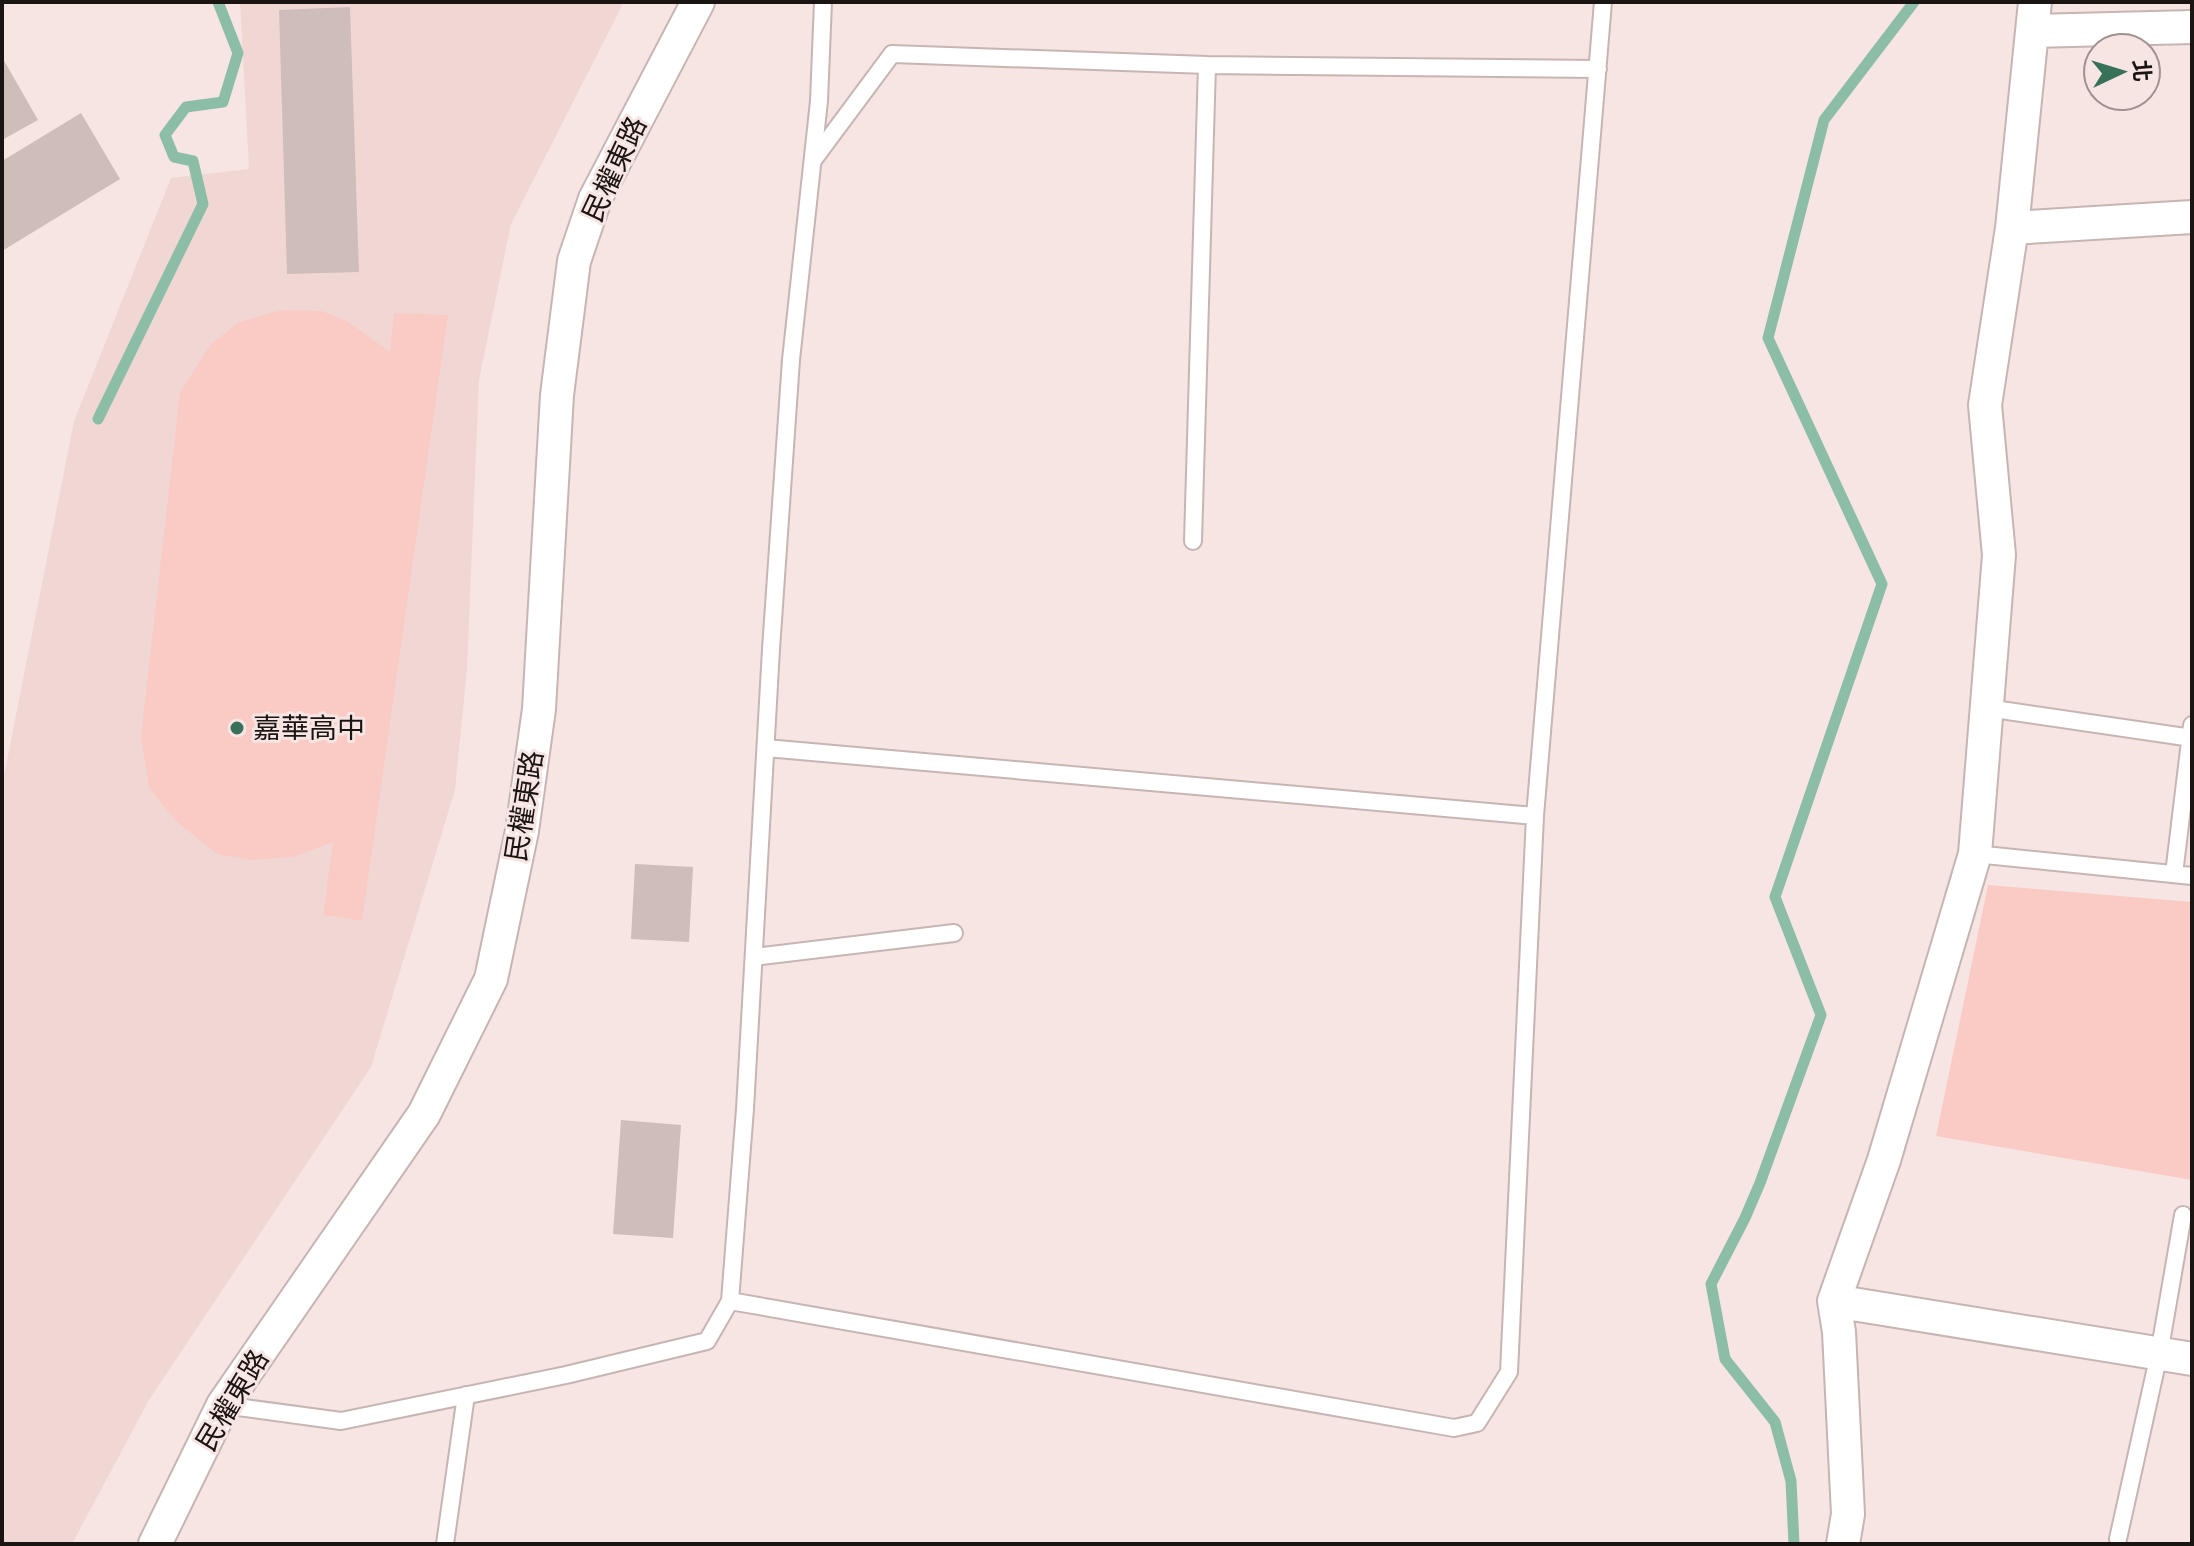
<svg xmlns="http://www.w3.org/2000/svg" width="2194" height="1546" font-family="'Asap Condensed','Noto Sans TC',sans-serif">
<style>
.built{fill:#f1d7d4}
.green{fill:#facac5}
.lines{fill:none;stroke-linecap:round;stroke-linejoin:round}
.stream{stroke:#8cbea7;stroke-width:11}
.building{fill:#cfbdbb}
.service-casing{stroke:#c6b5b3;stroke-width:20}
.minor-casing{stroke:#c6b5b3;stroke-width:36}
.service{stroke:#fff;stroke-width:16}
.minor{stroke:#fff;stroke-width:32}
.poi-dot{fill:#377159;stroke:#f7e5e3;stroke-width:3}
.labels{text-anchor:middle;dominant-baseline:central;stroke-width:6;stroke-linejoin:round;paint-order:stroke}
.street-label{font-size:28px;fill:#1a1413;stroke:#f7e5e3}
.poi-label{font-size:28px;fill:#1a1413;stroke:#f7e5e3;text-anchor:start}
</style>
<rect width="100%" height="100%" fill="#f7e5e3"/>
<path class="built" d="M240,2h384l-113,222 -32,156 -12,290 -12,120 -84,277 -222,333 -77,144h-70v-758l72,-365 97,-243 78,-9z"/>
<path class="green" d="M282,310l40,1 25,10 43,31 4,-39 54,2 -86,606 -39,-6 10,-73 -40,15 -41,3 -35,-6 -40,-32 -28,-34 -8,-52 39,-344 31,-48 28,-22z
M1988,885l204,17v278l-256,-44z"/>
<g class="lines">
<path class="stream" d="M98,419l105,-215 -10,-43 -19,-4 -9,-22 21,-28 37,-5 15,-49 -20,-51
M1794,1544l-3,-63 -16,-59 -50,-63 -14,-75 34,-66 15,-35 61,-168 -46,-118 107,-313 -114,-246 56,-218 90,-118"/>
</g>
<path class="building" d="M350,7l9,265 -72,2 -8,-264z
M2,57l36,63 -36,20z
M81,113l39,66 -118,72v-90z
M635,864l58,3 -4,75 -58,-3z
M621,1120l60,5 -8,113 -60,-4z"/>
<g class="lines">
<g class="service-casing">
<path id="service" d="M814,159l78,-105 315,11 391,4
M1193,541l14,-476
M1987,708l205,30
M766,748l769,68
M1975,854l217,22
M2174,874l18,-149
M754,957l200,-24
M730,1301l724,127 23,-5 32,-51 26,-556 68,-814
M223,1405l118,16 225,-46 141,-34 23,-40 15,-192 26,-460 20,-289 28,-259 4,-99
M2118,1539l41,-185 24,-139
M445,1544l21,-149"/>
</g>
<g class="minor-casing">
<path id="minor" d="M2032,31l160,-4
M2012,228l180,-11
M1834,1301l358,58
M155,1544l68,-139 201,-291 67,-135 31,-148 17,-122 18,-314 17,-134 21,-62 103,-197
M1843,1544l5,-30 -9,-182 -5,-31 50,-141 91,-306 24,-299 -14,-150 27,-177 23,-226"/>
</g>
<use href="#service" class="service"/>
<use href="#minor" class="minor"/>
</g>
<circle class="poi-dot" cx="237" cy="728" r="8"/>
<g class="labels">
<g class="street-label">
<text transform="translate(614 169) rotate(-65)">民權東路</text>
<text transform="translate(524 806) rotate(-81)">民權東路</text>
<text transform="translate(232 1400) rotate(-59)">民權東路</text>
</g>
<g class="poi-label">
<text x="253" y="728">嘉華高中</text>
</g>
</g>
<rect width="2194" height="1546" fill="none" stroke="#1a1413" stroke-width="8"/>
<g transform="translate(2122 72) rotate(86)"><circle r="38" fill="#f7e5e3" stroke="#9f9190" stroke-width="2"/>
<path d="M0-6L14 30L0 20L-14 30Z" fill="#377159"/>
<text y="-12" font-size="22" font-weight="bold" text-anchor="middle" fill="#1a1413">北</text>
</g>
</svg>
